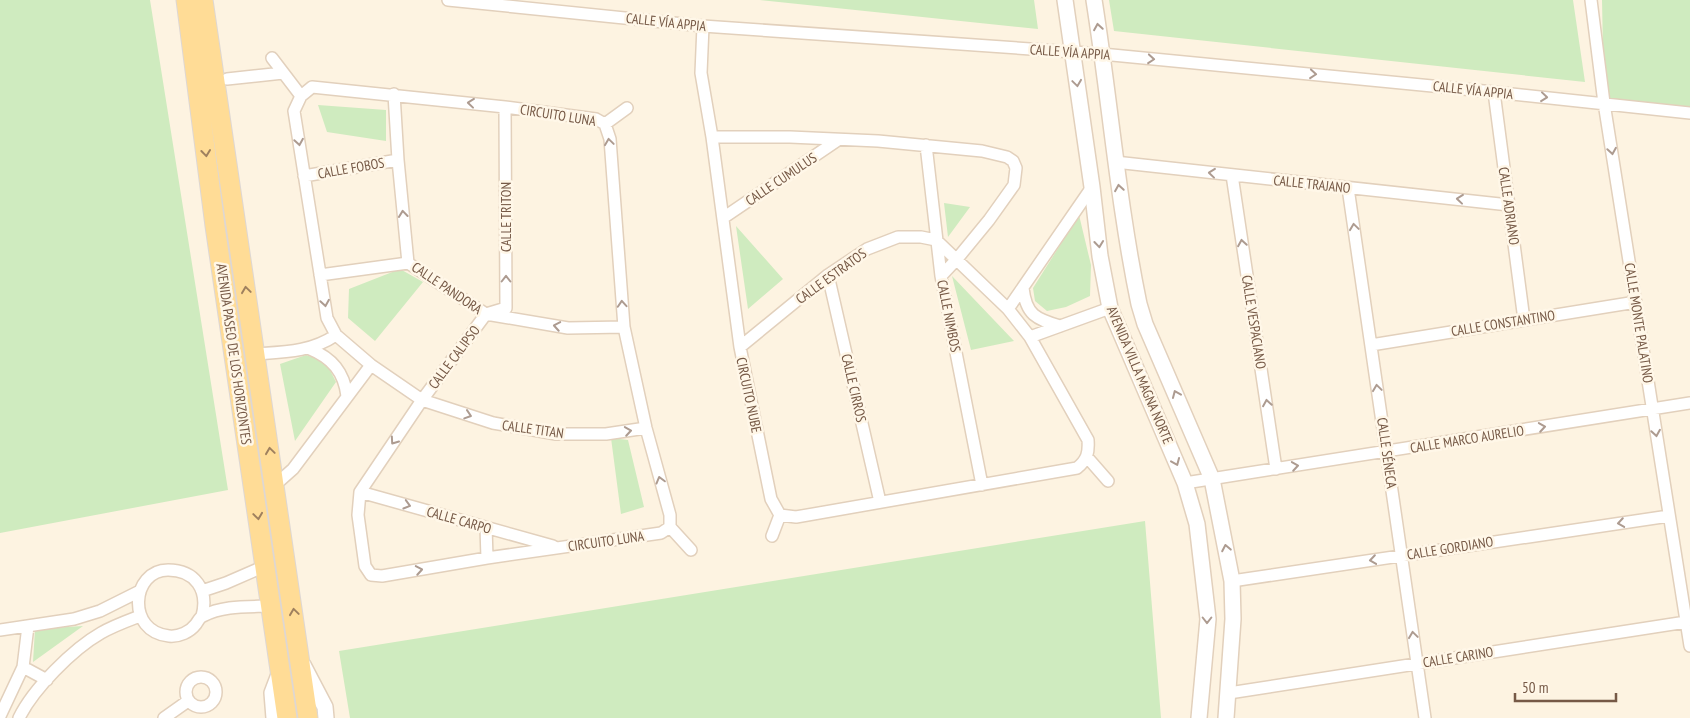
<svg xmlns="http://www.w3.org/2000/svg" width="1690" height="718" font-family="'PT Sans Narrow',sans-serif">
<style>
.green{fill:#cfebbf}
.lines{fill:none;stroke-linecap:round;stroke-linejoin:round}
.minor-casing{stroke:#e2d0bc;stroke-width:14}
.tertiary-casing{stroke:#e2d0bc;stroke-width:18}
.primary-casing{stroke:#ded7d3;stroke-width:21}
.minor{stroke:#fff;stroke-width:11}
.tertiary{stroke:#fff;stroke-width:15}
.primary{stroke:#ffdc96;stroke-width:19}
.oneway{stroke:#ad9b90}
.oneway2{stroke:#9f805e}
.labels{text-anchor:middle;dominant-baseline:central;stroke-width:5;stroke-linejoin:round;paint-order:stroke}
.street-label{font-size:14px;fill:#765946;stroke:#fff7e8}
</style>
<rect width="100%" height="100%" fill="#fdf3e1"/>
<path class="green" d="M0,0h150l78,490 -228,43z
M760,0h274l4,29z
M1109,0h464l12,82 -471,-51z
M1602,0h88v109l-86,-6z
M318,105l68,5v31l-59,-9z
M944,203l26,4 -22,30z
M1079,215l12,50 -1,31 -24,11 -19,4 -12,-10 -2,-13z
M736,226l47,53 -35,30z
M400,269l23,13 -48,59 -27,-23 1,-29z
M952,276l62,65 -43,9z
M306,355l20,7 10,20 -41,59 -15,-77z
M611,438l17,2 16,67 -23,7z
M1145,521l16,197h-811l-11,-67z
M83,626l-50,36 2,-33z"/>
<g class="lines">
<g class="minor-casing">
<path id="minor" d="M448,0l255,26 399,28 392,38 196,21
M1591,0l13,103 86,543
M703,26l-2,47 11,64 28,210 31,152 9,16
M272,58l29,38
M227,79l56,-6
M1494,92l30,228
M394,94l4,66 10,103
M505,107l1,201 -20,6 -64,86 -62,92 -2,23 7,51 6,9 11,1 105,-18 174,-25 9,-6
M605,124l22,-16
M712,137h78l88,4 104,10 25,6 6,4 3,7 -2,17 -25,35 -32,39 -16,17
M926,145l15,131 41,209
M1115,162l394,43
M1232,175l44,294
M304,176l94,-16
M1348,188l77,530
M723,218l115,-78
M408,263l78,51 82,14 56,-1
M320,275l88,-12
M828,275l52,227
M1023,288c3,27 13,31 37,38
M1008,309l84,-122
M1030,337l80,-29
M1371,345l265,-43
M740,347l88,-72 39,-26 31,-12h23l15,3 72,69 22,28 58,103c1,13 -1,20 -11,28l-281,49 -16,-2
M310,349c22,9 34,23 37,47
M255,354c30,-2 56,-2 81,-19
M646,428l-40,6h-50l-63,-11 -71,-23 -51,-35 -35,-30 -9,-17 -33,-207 7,-15 11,-9 193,20 91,12 9,5 5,15 14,188 22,101 24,87v12
M1087,457l21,24
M1185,483l505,-80
M275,485l18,-16 78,-104
M360,492l193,54
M486,527l1,31
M670,527l21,23
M772,536l8,-21
M1232,581l437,-65
M202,591l24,-8 39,-17
M202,616c7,-26 -7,-46 -34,-46 -37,0 -42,62 1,66 10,1 21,-4 27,-12 2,-3 4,-7 7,-8 20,-11 46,-9 68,-10
M0,630l74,-11 26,-8 40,-20
M23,667l24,13
M186 692a15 15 0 1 1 30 0a15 15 0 1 1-30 0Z
M1229,693l457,-71
M0,716l23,-49 5,-41
M19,718c14,-29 54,-69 82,-85 12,-7 26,-12 39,-17
M164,718l24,-17"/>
</g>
<g class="tertiary-casing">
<path id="tertiary" d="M1065,0l27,187 8,69 10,52 75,175 12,41 11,95 -9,99
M1094,0c16,101 24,203 45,304l6,20 67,155 20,102 1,38 -7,99
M303,665l22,42 1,11
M274,718l-2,-25 8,-21"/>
</g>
<g class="primary-casing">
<path id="primary" d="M186,0l29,226 72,492
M203,0l105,718"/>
</g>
<use href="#minor" class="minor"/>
<use href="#tertiary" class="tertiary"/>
<use href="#primary" class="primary"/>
</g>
<defs><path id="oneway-chevron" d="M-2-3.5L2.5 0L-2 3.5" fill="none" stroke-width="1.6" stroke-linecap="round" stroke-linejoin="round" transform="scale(1.25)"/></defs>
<g class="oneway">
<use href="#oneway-chevron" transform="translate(1098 27) rotate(-99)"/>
<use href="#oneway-chevron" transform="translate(1151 59) rotate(5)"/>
<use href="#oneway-chevron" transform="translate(1313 74) rotate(5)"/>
<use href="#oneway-chevron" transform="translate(1077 83) rotate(82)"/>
<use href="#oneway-chevron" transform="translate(1544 97) rotate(6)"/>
<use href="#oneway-chevron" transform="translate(471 103) rotate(-174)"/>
<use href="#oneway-chevron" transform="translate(299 142) rotate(81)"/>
<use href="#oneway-chevron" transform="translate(609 142) rotate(-98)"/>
<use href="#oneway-chevron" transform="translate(1612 151) rotate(81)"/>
<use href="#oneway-chevron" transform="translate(1212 173) rotate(-174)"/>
<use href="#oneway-chevron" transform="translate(1119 188) rotate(-99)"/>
<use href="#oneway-chevron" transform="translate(1460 199) rotate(-174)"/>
<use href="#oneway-chevron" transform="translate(403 214) rotate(-96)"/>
<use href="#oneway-chevron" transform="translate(1354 227) rotate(-98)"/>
<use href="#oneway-chevron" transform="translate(1242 243) rotate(-99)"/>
<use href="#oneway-chevron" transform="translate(1099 244) rotate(84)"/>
<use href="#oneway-chevron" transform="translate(506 279) rotate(-90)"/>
<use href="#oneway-chevron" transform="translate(325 303) rotate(81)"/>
<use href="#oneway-chevron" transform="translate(622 304) rotate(-94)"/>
<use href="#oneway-chevron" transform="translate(557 326) rotate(-170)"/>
<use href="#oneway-chevron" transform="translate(1377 388) rotate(-98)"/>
<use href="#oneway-chevron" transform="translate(1176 394) rotate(-113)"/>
<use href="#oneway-chevron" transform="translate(1267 403) rotate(-99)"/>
<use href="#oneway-chevron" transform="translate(468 415) rotate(18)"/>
<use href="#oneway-chevron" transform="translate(1542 427) rotate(-9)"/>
<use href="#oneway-chevron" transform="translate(628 431) rotate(-9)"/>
<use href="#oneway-chevron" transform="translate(1656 433) rotate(81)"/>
<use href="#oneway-chevron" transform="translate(394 441) rotate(125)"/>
<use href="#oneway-chevron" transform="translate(1176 462) rotate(67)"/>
<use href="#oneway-chevron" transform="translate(1295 466) rotate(-9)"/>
<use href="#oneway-chevron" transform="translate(660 480) rotate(-105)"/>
<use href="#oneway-chevron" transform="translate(407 505) rotate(16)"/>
<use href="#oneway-chevron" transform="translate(1621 523) rotate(171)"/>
<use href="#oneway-chevron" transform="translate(1226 548) rotate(-101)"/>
<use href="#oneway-chevron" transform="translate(1373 560) rotate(172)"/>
<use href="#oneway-chevron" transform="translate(419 570) rotate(-10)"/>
<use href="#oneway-chevron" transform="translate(1207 620) rotate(90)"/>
<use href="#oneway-chevron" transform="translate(1413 635) rotate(-98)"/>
</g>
<g class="oneway2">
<use href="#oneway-chevron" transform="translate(206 153) rotate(83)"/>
<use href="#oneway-chevron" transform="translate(246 290) rotate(-98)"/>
<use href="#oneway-chevron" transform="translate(270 451) rotate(-98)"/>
<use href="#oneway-chevron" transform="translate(258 516) rotate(82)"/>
<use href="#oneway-chevron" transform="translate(294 612) rotate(-98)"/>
</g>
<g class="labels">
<g class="street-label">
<text transform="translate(666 22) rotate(6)">CALLE VÍA APPIA</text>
<text transform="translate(1070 52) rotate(4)">CALLE VÍA APPIA</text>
<text transform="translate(1473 90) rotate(6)">CALLE VÍA APPIA</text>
<text transform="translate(558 115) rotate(9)">CIRCUITO LUNA</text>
<text transform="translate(351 168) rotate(-10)">CALLE FOBOS</text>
<text transform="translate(781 179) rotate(-34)">CALLE CUMULUS</text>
<text transform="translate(1312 184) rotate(6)">CALLE TRAJANO</text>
<text transform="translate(1509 206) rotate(82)">CALLE ADRIANO</text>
<text transform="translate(506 217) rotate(-90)">CALLE TRITON</text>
<text transform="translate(831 276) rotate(-36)">CALLE ESTRATOS</text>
<text transform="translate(447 288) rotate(34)">CALLE PANDORA</text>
<text transform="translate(949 316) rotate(79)">CALLE NIMBOS</text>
<text transform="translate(1254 322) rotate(81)">CALLE VESPACIANO</text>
<text transform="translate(1503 323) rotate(-9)">CALLE CONSTANTINO</text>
<text transform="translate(1639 323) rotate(81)">CALLE MONTE PALATINO</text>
<text transform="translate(234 354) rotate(82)">AVENIDA PASEO DE LOS HORIZONTES</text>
<text transform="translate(454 357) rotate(-53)">CALLE CALIPSO</text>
<text transform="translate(1140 375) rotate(67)">AVENIDA VILLA MAGNA NORTE</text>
<text transform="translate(854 388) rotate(77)">CALLE CIRROS</text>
<text transform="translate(749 395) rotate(78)">CIRCUITO NUBE</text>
<text transform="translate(533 429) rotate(8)">CALLE TITAN</text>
<text transform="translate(1467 439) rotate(-9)">CALLE MARCO AURELIO</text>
<text transform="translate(1387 453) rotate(82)">CALLE SÉNECA</text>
<text transform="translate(459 520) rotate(16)">CALLE CARPO</text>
<text transform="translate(606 541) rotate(-8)">CIRCUITO LUNA</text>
<text transform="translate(1450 548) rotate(-9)">CALLE GORDIANO</text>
<text transform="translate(1458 657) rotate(-9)">CALLE CARINO</text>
</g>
</g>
<path d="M1515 693v8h101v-8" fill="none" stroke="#765946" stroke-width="2.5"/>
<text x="1522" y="693" font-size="15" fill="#765946" stroke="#fff7e8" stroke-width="4" paint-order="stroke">50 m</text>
</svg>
